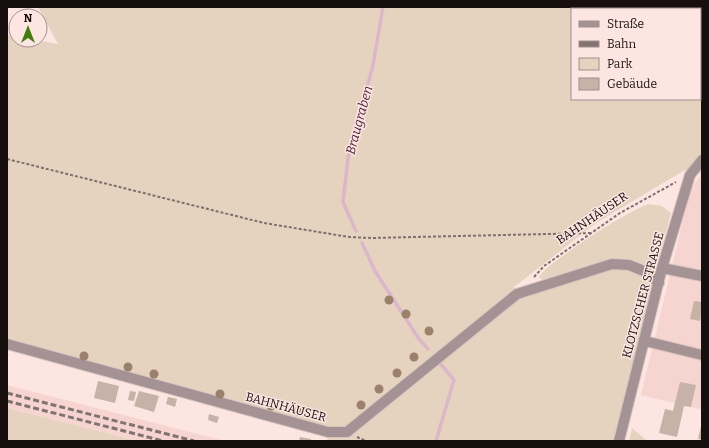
<svg xmlns="http://www.w3.org/2000/svg" width="709" height="448" font-family="Bitter,serif">
<style>
.built{fill:#f6d5d0}
.green{fill:#e5d3c0;fill-rule:evenodd}
.lines{fill:none;stroke-linecap:round;stroke-linejoin:round}
.stream{stroke:#dbb7c9;stroke-width:3.5}
.building{fill:#c6b2a7}
.minor-casing{stroke:#d8c3bf;stroke-width:12}
.path{stroke:#7f706d;stroke-width:2;stroke-dasharray:3 2;stroke-linecap:butt}
.minor{stroke:#a49295;stroke-width:10}
.rail{stroke:#827270;stroke-width:3;stroke-dasharray:6 3;stroke-linecap:butt}
.tree{fill:#9b816c}
.labels{text-anchor:middle;dominant-baseline:central;stroke-width:3;stroke-linejoin:round;paint-order:stroke}
.street-label{font-size:12px;fill:#170f0e;stroke:#fde5e1}
.water-label{font-size:13px;font-style:italic;fill:#4b1e38;stroke:#fde5e1}
</style>
<rect width="100%" height="100%" fill="#fde5e1"/>
<path class="built" d="M701,174h1v236l-61,-15 49,-204z
M7,385l218,56h-88l-130,-33z"/>
<path class="green" d="M38,7h664v167l-17,-4 -89,53 -82,64 3,6 95,-28 17,1 28,18 -41,157h-289l1,-9 -321,-91v-306l9,1v4h19l23,4zM572,9h128v90h-128z
M648,204l14,2 9,7 -15,56 -21,-8 -19,-1 -72,21 -5,-4c7,-10 17,-16 28,-24 25,-18 52,-36 81,-49z
M7,408l130,33h-130z
M632,428l15,13h-18z"/>
<g class="lines">
<path class="stream" d="M356,231l-13,-29 5,-44 25,-93 10,-58
M362,243l13,28 44,68 9,10
M436,441l18,-61 -16,-19"/>
</g>
<path class="building" d="M694,301l8,1v12l-2,7 -10,-2z
M98,381l21,5 -4,17 -21,-5z
M680,382l16,3 -5,22 -7,-1 -7,31 -18,-4 6,-24 8,2z
M130,391l6,1 -2,9 -6,-1z
M139,391l20,5 -5,16 -20,-6z
M168,397l9,2 -2,8 -9,-3z
M209,414l10,3 -2,6 -9,-3z
M701,426l1,1v13l-4,-1z
M300,437l11,2v2h-12z"/>
<g class="lines">
<g class="minor-casing">
<path id="minor" d="M662,268l40,8
M645,341l57,14
M7,344l321,88h19l170,-138 95,-30 17,1 15,6 15,12
M619,441l43,-173 28,-93 12,-15"/>
</g>
<path class="path" d="M7,159l257,64 85,14 22,1 221,-5
M534,277l10,-11 76,-53 56,-31
M357,437l9,4"/>
<use href="#minor" class="minor"/>
<path class="rail" d="M7,393l187,48
M7,401l156,40"/>
</g>
<g class="tree">
<circle cx="389" cy="300" r="4.5"/>
<circle cx="406" cy="314" r="4.5"/>
<circle cx="429" cy="331" r="4.5"/>
<circle cx="84" cy="356" r="4.5"/>
<circle cx="414" cy="357" r="4.5"/>
<circle cx="128" cy="367" r="4.5"/>
<circle cx="397" cy="373" r="4.5"/>
<circle cx="154" cy="374" r="4.5"/>
<circle cx="379" cy="389" r="4.5"/>
<circle cx="220" cy="394" r="4.5"/>
<circle cx="361" cy="405" r="4.5"/>
<circle cx="271" cy="406" r="4.5"/>
<circle cx="298" cy="411" r="4.5"/>
</g>
<g class="labels">
<g class="street-label">
<text transform="translate(592 218) rotate(-34)">BAHNHÄUSER</text>
<text transform="translate(643 295) rotate(-75)">KLOTZSCHER STRASSE</text>
<text transform="translate(286 407) rotate(15)">BAHNHÄUSER</text>
</g>
<g class="water-label">
<text transform="translate(359 120) rotate(-75)">Braugraben</text>
</g>
</g>
<rect width="709" height="448" fill="none" stroke="#170f0e" stroke-width="16"/>
<rect x="571" y="8" width="130" height="92" fill="#fde5e1" stroke="#a18f8d"/>
<rect x="579" y="21" width="20" height="6" fill="#a49295" stroke="#a18f8d"/>
<text x="607" y="28" font-size="12" fill="#170f0e">Straße</text>
<rect x="579" y="41" width="20" height="6" fill="#827270" stroke="#a18f8d"/>
<text x="607" y="48" font-size="12" fill="#170f0e">Bahn</text>
<rect x="579" y="58" width="20" height="12" fill="#e5d3c0" stroke="#a18f8d"/>
<text x="607" y="68" font-size="12" fill="#170f0e">Park</text>
<rect x="579" y="78" width="20" height="12" fill="#c6b2a7" stroke="#a18f8d"/>
<text x="607" y="88" font-size="12" fill="#170f0e">Gebäude</text>
<g transform="translate(28 28)"><circle r="19" fill="#fde5e1" stroke="#a18f8d"/>
<path d="M0-3L7 15L0 10L-7 15Z" fill="#457c11"/>
<text y="-6" font-size="11" font-weight="bold" text-anchor="middle" fill="#170f0e">N</text>
</g>
</svg>
